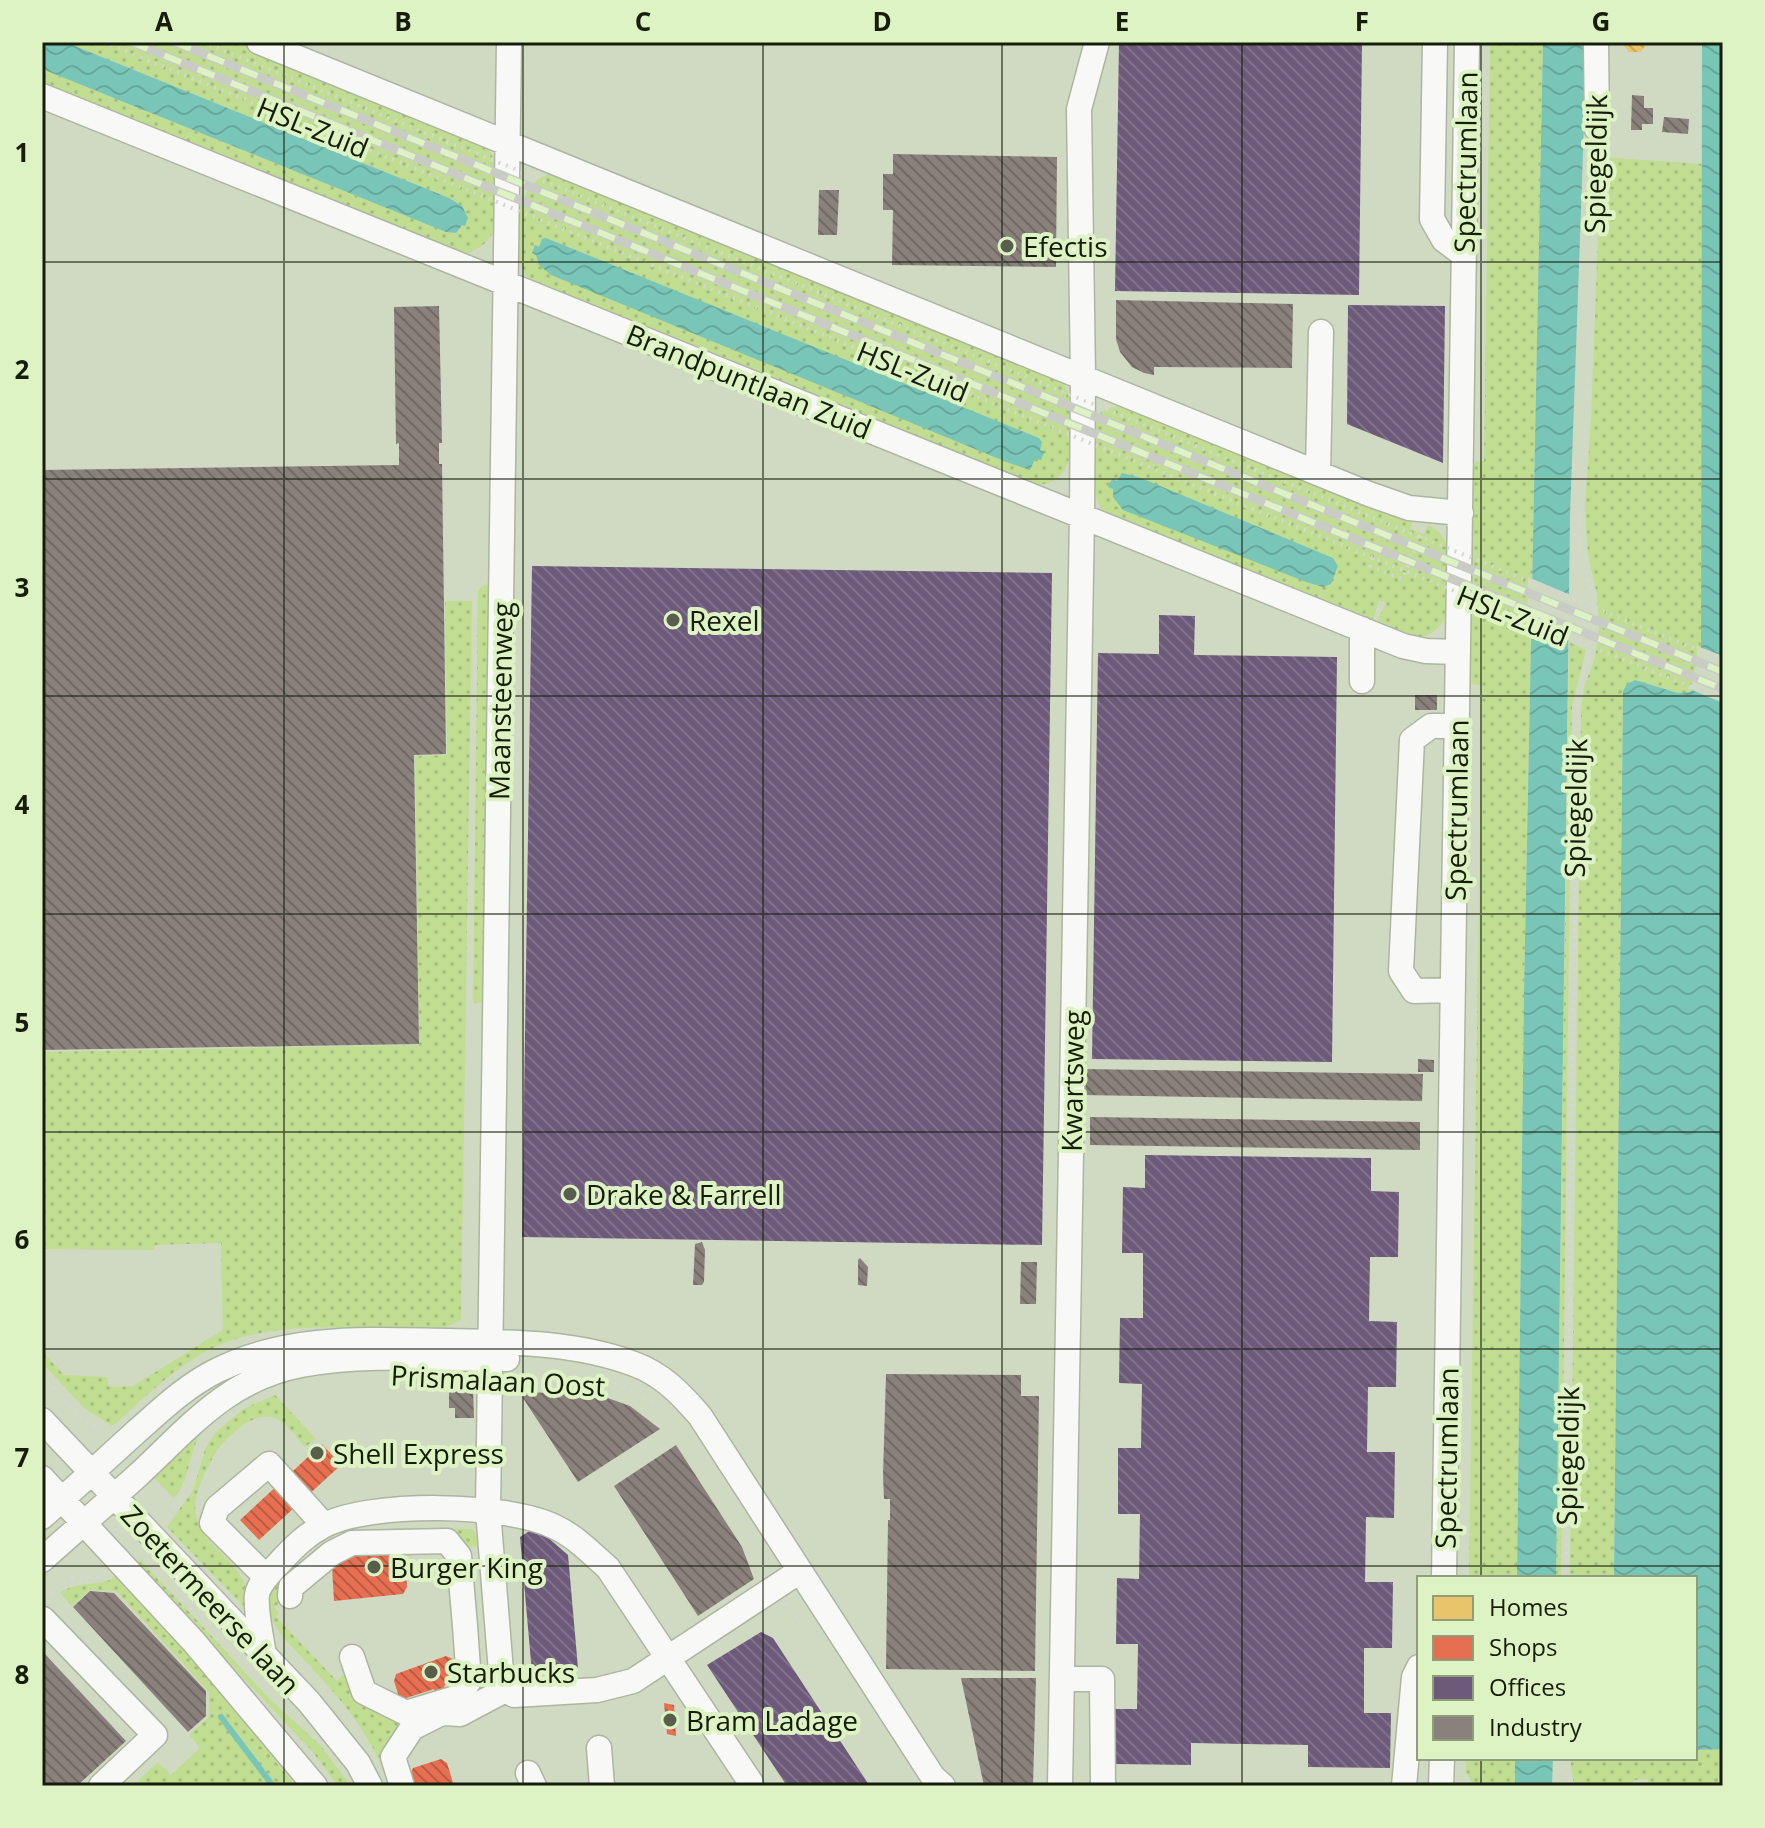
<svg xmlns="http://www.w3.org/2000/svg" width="1765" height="1828" font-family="'Open Sans',sans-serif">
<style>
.grass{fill:url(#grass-dots)}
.water{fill:url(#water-waves)}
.pier{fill:#d0dac2}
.homes{fill:url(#homes-back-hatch)}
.shops{fill:url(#shops-back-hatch)}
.offices{fill:url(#offices-back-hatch)}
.industry{fill:url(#industry-back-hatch)}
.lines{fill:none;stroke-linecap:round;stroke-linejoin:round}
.stream{stroke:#79c5b8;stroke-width:6}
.minor-casing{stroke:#adb5a1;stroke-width:27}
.path{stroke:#d4d8d0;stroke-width:4;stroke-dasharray:2 6;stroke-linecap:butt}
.minor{stroke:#f8f9f6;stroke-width:24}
.rail-casing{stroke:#c9ccc5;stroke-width:9}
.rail{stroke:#def3c4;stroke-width:6;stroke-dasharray:18;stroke-linecap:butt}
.path-bridge{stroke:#d4d8d0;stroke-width:4;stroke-dasharray:2 6;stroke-linecap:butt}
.grid{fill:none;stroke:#161d0c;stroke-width:2;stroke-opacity:0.55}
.poi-dot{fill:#575f4c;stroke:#def3c4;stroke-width:3}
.labels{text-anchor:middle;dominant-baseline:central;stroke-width:8;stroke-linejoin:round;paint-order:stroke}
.street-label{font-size:28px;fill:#161d0c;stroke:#def3c4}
.poi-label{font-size:28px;fill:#161d0c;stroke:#def3c4;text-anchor:start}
.neatline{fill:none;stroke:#161d0c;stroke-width:3}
.grid-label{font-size:26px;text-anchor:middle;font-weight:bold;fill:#161d0c}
</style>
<defs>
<pattern id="grass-dots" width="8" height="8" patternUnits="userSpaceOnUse" patternTransform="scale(2)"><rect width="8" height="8" fill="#c0dd92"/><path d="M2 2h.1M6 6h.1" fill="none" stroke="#a4bd7d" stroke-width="1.8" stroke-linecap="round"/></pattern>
<pattern id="water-waves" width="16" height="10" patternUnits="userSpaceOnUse" patternTransform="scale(2)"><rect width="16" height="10" fill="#79c5b8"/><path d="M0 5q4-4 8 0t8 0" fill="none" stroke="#68a99d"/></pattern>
<pattern id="homes-back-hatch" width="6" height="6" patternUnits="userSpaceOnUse" patternTransform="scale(2)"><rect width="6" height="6" fill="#e9c46a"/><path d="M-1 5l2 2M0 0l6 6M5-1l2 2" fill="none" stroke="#c7a85b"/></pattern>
<pattern id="shops-back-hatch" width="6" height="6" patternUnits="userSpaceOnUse" patternTransform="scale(2)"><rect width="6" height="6" fill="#e76f51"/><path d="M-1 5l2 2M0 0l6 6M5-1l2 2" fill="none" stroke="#ba5b42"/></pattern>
<pattern id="offices-back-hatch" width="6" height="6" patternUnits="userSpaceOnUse" patternTransform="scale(2)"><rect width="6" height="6" fill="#6d597a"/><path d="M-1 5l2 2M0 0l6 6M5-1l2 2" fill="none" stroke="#807289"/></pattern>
<pattern id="industry-back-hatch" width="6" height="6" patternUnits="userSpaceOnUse" patternTransform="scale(2)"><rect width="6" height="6" fill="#8a817c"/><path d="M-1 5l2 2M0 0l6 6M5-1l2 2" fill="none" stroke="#706964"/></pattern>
</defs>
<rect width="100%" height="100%" fill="#d0dac2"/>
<path class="grass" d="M65,42h172l235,96c7,4 15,7 19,15 7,15 8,66 1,81 -6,11 -18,18 -30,21l-420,-167v-19l404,163 19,-15 -3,-11 -13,-8z
M1490,42h53l-19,951 -7,585h-48l13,-893 -14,-1 3,-222 13,-1z
M1601,157l101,7 -1,498 -6,24 -5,6 -12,1 -34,-10 -21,8 -9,887h-44l11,-866 3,-25 11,-29 4,-31 -2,-32 -9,-40 -3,-48 6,-88z
M554,173l508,208c8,11 8,23 9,36 2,32 2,73 -43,67l-497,-204c-26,-22 -19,-101 23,-107z
M1124,406l290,113 -4,10 14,5 4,-9c10,4 17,12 19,23 3,11 3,58 -1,68 -4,11 -17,21 -29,22 -13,0 -29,-9 -42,-13l11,-22 -7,-3 -7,24 -263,-108c-25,-20 -15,-62 -15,-91 4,-16 15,-18 30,-19z
M484,585l4,1 3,8 -6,408 -12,1 5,-413z
M445,601h27l-11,719 -14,7 -15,1c-78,4 -164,-14 -234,28 -32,19 -58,46 -85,70l-28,-17 -43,-46v-12l22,24 43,2 2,10 24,-1 90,-56 -2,-87 -66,2 -1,5 -112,-1v-197l377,-7 -4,-289 32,-1z
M1569,642l17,8 -14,56 -11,872h-5z
M342,1362l106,1 10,3 1,3 -3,2c-78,-2 -166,-14 -232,38 -8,6 -17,13 -22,21 -13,21 -12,50 -28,68l-22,-22c6,-16 20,-26 32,-37 48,-45 91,-70 158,-77z
M275,1395l41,44 -11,8c-12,-13 -22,-33 -43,-30 -16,2 -34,20 -44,32 -7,11 -12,21 -17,33 -28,66 56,71 47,129l-81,-84 26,-37 13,-43 11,-16 28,-23z
M398,1528l75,1 7,17 -18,1 -90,-13 -98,73 5,6 -3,4 61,64 11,-10 58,46 -10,69h-7c-19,-62 -65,-104 -108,-151l-8,-13 -7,-22 18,-30 5,5 71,-43z
M140,1559l130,140 51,47 30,40h-13l-27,-36 -176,-187z
M117,1576c64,66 121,137 178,210h-162l25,-24 13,13 29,-27 -11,-13 20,-18v-25l-93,-101 -26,-1 -18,16 -12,-13c18,-13 39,-5 57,-17z
M1723,1749v34l-75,2v-6l-14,1v6h-60l-4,-28h125v-8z
M1466,1758h49v28h-41l-8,-14z"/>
<path class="water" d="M42,42h23l384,156 13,8 6,12 -3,8 -3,-1 -6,8 -10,-1 -404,-163z
M1543,42h44l-17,474 -14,1062h-39l7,-585z
M1702,42h21v1707l-28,1v-172h-81l9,-887 4,-7 8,-4 43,13 12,-1 5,-6 6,-24z
M546,238l493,200 3,4 -2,8 4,2 -3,8 -6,-1 -5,11 -21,-7 -458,-188 -12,-10 -3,-10 -4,-2 3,-8 4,2 3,-8z
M1122,473l19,5 192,80 5,8 -7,18 -8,3 -17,-5 -183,-72 -10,-13v-8l-5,-2 4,-8 5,2z
M1515,1758h38l-1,28h-37z"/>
<path class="pier" d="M1528,577l45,19v46l-46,-18z
M1697,646l26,10v47l-36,-15 4,-3 6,-24z"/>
<path class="homes" d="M1621,42h28l-9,10h-11z"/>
<path class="shops" d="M322,1444l19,21 -82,75 -19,-20z
M404,1548l3,39 -4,7 -69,7 -2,-34 9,-11 18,-1 -1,-4z
M446,1656l7,3 5,15 -2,7 -12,5 2,7 -10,3 -2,-7 -34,11 -6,-19 2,-7z
M664,1703l10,2 2,31 -9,-2z
M441,1759l6,4 7,23h-41l-3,-11 3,-7z"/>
<path class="offices" d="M1119,42h243l-3,253 -244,-4z
M1348,305l97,1 -2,157 -96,-39z
M532,566l520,7 -10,672 -520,-8z
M1159,615l36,1 -1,39 143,2 -5,405 -240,-3 6,-406 61,1z
M1145,1155l226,3v33l28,1 -1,65h-28l-1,64 28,1 -1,65h-28l-1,65h28l-1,66 -28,-1 -1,65h28l-1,66h-28v65h27l-1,55 -82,-1v-22l-117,-2v22l-77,-1 1,-55h22l1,-65h-22l1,-66 22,1 1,-65h-22v-66h23l1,-64 -23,-1 1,-65h23v-65h-21l1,-66 22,1z
M531,1530l15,6 22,19 10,113 -46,5 -12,-136z
M761,1632l12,6 96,147 -82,1 -80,-121z"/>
<path class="industry" d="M1632,95l12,1v12h9v16h-11v6h-11z
M1664,117l25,2 -1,15 -26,-2z
M893,154l164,3 -1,110 -164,-2 1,-55h-10v-36h10z
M819,190h20l-2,45h-19z
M1116,300l177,4 -1,64 -138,-1v8l-10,-2 -12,-6 -12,-15 -4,-13z
M439,306l3,137h-3v21h3l4,290 -32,1 5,289 -377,6v-580l357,-5v-22l-3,1 -2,-137z
M1415,695h22v15h-22z
M1418,1059l16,1v12h-16z
M1083,1069l340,5 -1,27 -340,-6z
M1090,1117l330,5v28l-330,-5z
M702,1242l3,8 -1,32 -2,3h-9l2,-41z
M860,1258l8,9 -1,19 -9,-1v-25z
M1021,1262h16l-1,42h-16z
M886,1374l135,1v21h18l-4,275 -149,-2 2,-149h2v-21h-6l-1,-24z
M449,1386l24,2 1,30h-19v-10h-6z
M519,1392l70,2 16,3 25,9 30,23 -82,53z
M676,1445l66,102 12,32 -56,37 -84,-130z
M90,1591l24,2 92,98v25l-18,16 -115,-125z
M44,1653l82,88 -49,45h-35v-130z
M961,1678h75l-3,108h-49z"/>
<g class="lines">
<path class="stream" d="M221,1717l52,69"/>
<g class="minor-casing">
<path id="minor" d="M259,42l1110,452 40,14 52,5
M509,42l-21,1469 14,173 3,6 9,5 83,-5 36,-9 167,-110
M1435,42l-3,177 12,21 20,15
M1596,42l1,87
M42,96l1361,550 23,5 32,1
M1318,473l3,-141
M1362,681v-52
M1453,990l-39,1 -13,-20 11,-231 19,-14h26
M42,1420l267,282 49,61 12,23
M42,1478l152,164 121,144
M42,1517c32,-28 63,-57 94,-85 26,-23 51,-47 82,-62 73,-36 153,-30 231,-29 62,1 127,1 185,23 28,10 47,30 66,52l233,361 10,9
M42,1560c31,-28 64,-56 95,-84 52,-48 90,-97 164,-111 65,-12 139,-6 206,-6
M266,1577l-54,-54 5,-15 52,-44 55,61
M1444,1578l23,-1536
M290,1596l1,-9 41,-34 20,-10 95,-2 12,15 6,70 4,55 -10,16 -53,16 -42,-21 -12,-35
M42,1620l1,-1 112,116 -54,51
M264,1656c-2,-17 -9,-45 -7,-61 2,-13 16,-25 24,-34 13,-14 25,-26 42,-35 46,-25 185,-23 232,1 20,9 37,27 53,41l143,215
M1062,1679h40l1,107
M599,1748l3,38
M528,1773l6,13
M402,1786l-9,-29 19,-29 30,-15 18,1 45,-24
M1060,1786l22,-1271 1,-138 -4,-268 18,-67
M1404,1786l10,-109 5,-10
M1441,1786l1,-28"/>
</g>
<path class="path" d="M1373,558l-3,8 32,13 22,-50
M42,1376l40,43 22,13
M520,1377l88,4 27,11 26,16
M157,1486l20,22
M165,1522l21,-27 16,-50
M748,1533l15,36
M72,1578l33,-2
M1566,1578l11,-882 13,-42 4,-27 -1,-32 -12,-40 -1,-35 8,-123 8,-249
M44,1598l28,-20
M786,1603l13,21 19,18
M1566,1758l2,28"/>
<use href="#minor" class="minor"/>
<g class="rail-casing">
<path id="rail" d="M131,42l1592,647
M174,42l1549,630"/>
</g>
<use href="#rail" class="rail"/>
<path class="path-bridge" d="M103,42l1620,658
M202,42l1521,618"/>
</g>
<path class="grid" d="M284,42v1744M523,42v1744M763,42v1744M1002,42v1744M1242,42v1744M1481,42v1536M42,262h1681M42,479h1681M42,696h1681M42,914h1681M42,1132h1681M42,1349h1681M42,1566h1681M1481,1758v28"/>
<g class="poi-dot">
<circle cx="1007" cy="246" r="8"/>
<circle cx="673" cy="620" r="8"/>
<circle cx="570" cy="1194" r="8"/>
<circle cx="317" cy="1453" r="8"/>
<circle cx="374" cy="1567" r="8"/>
<circle cx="431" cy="1672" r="8"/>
<circle cx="670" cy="1720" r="8"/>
</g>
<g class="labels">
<g class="street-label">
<text transform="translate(313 127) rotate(22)">HSL-Zuid</text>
<text transform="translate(1465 162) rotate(-89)">Spectrumlaan</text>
<text transform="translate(1595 164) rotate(-89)">Spiegeldijk</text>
<text transform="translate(913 371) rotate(22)">HSL-Zuid</text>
<text transform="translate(749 381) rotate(22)">Brandpuntlaan Zuid</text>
<text transform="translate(1513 615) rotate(22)">HSL-Zuid</text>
<text transform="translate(500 701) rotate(-89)">Maansteenweg</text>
<text transform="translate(1575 808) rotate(-89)">Spiegeldijk</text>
<text transform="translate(1456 810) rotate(-89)">Spectrumlaan</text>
<text transform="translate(1072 1081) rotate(-89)">Kwartsweg</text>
<text transform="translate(498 1380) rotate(3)">Prismalaan Oost</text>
<text transform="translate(1567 1456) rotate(-89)">Spiegeldijk</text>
<text transform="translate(1446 1458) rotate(-89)">Spectrumlaan</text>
<text transform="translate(211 1599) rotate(47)">Zoetermeerse laan</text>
</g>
<g class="poi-label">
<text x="1023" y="246">Efectis</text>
<text x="689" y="620">Rexel</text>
<text x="586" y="1194">Drake &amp; Farrell</text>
<text x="333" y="1453">Shell Express</text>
<text x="390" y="1567">Burger King</text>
<text x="447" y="1672">Starbucks</text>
<text x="686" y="1720">Bram Ladage</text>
</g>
</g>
<rect width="1765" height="1828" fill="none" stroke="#def3c4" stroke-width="88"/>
<rect x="1417" y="1576" width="280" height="184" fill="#def3c4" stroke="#8e9d7a" stroke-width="2"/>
<rect x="1433" y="1596" width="40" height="24" fill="#e9c46a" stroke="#8e9d7a" stroke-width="2"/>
<text x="1489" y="1616" font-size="24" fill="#161d0c">Homes</text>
<rect x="1433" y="1636" width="40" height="24" fill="#e76f51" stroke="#8e9d7a" stroke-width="2"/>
<text x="1489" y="1656" font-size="24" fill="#161d0c">Shops</text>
<rect x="1433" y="1676" width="40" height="24" fill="#6d597a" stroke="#8e9d7a" stroke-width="2"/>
<text x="1489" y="1696" font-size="24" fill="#161d0c">Offices</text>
<rect x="1433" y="1716" width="40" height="24" fill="#8a817c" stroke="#8e9d7a" stroke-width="2"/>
<text x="1489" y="1736" font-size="24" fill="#161d0c">Industry</text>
<rect x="44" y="44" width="1677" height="1740" class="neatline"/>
<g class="grid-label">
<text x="164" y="31">A</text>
<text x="403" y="31">B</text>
<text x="643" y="31">C</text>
<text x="882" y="31">D</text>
<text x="1122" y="31">E</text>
<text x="1362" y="31">F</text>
<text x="1601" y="31">G</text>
<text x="22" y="162">1</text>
<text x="22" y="379">2</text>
<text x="22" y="597">3</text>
<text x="22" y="814">4</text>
<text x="22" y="1032">5</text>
<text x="22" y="1249">6</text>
<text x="22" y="1467">7</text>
<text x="22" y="1684">8</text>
</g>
</svg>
